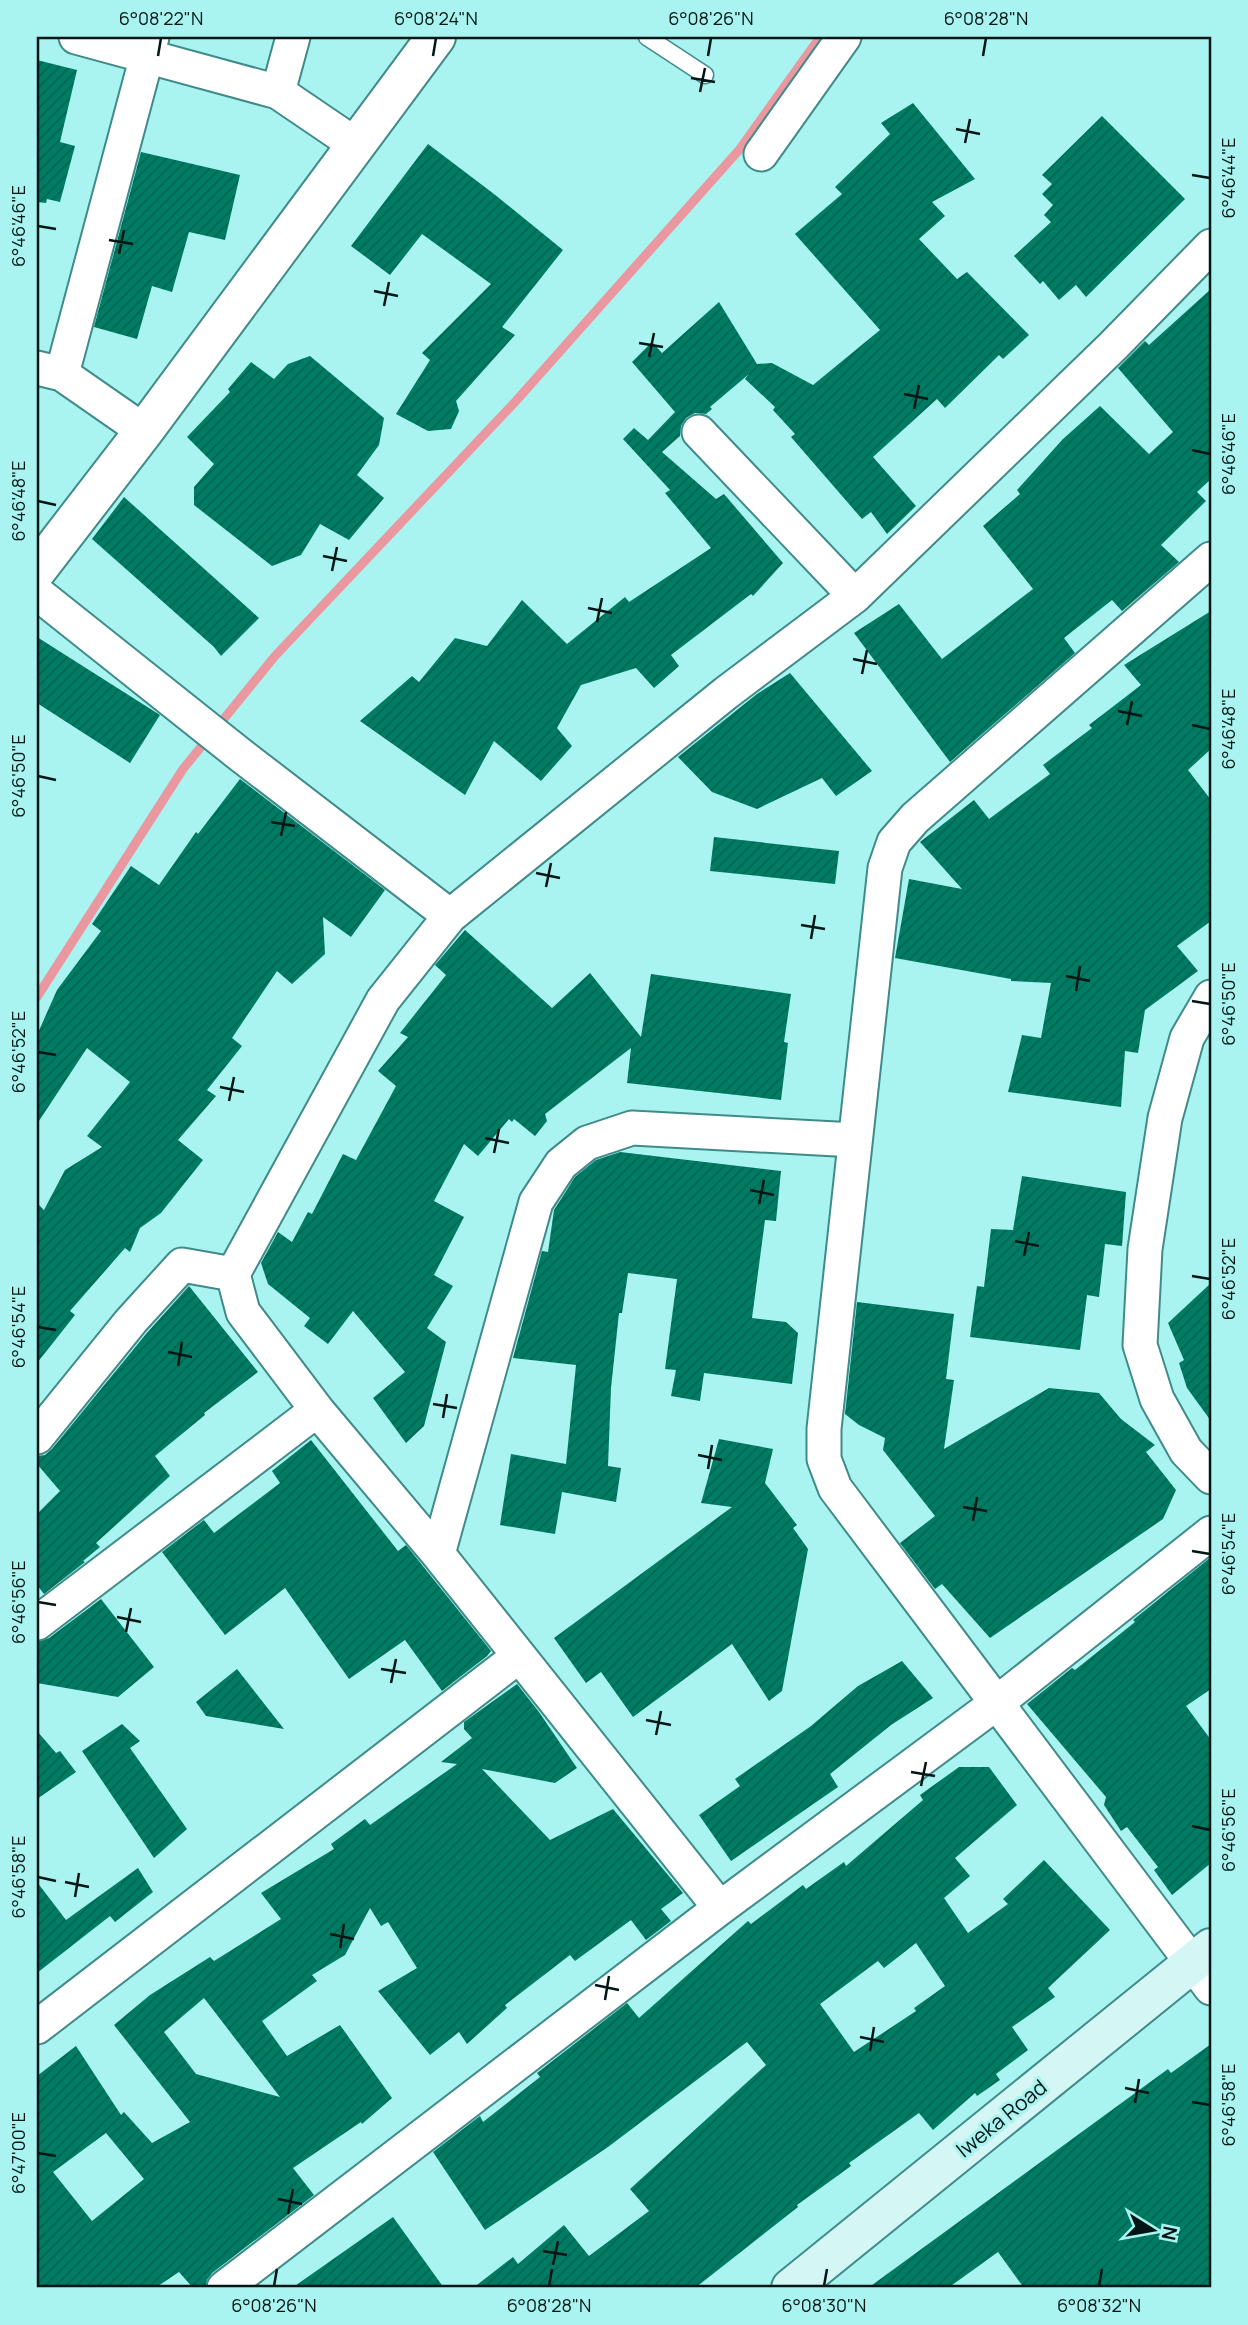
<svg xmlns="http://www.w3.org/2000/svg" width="1248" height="2325" font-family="Manrope,sans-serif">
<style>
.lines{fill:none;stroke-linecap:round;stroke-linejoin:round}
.stream{stroke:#ea97a0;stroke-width:9}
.building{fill:url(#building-hatch);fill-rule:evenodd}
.service-casing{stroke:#408b89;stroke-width:19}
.minor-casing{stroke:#408b89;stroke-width:37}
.tertiary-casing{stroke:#408b89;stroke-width:42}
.secondary-casing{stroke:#408b89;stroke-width:42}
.service{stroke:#fff;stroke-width:16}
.minor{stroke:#fff;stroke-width:33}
.tertiary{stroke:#fff;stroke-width:38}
.secondary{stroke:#d4f7f6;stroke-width:38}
.ticks{fill:none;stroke:#011615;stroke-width:2.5}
.labels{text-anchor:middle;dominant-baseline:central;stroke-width:6;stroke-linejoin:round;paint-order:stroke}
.street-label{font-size:21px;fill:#011615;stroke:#a9f4f1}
.neatline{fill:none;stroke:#011615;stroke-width:2.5}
.ticks-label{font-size:18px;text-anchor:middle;fill:#011615}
</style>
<defs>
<pattern id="building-hatch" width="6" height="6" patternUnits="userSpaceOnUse" patternTransform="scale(1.75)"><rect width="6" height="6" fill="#007c64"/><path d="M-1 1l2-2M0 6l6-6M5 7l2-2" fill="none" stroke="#006551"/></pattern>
</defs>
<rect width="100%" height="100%" fill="#a9f4f1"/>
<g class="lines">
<path class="stream" d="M37,997l146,-228 92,-113 240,-254 224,-252 81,-113"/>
</g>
<path class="building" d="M37,60l40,10 -17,72 15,4 -15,56 -13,-3 -1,4 -9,-1z
M913,103l62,76 -43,23 13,14 -26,23 38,40 10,-7 62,63 -26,24 -4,-4 -54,53 -8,-9 -64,58 43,49 -29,28 -16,-22 -9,7 -71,-82 4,-3 -22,-24 2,-3 -30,-28 4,-5 -39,33 2,2 -6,5 -11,-1 -9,5 -5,8 -1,10 -18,16 54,47 8,-5 59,69 -30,33 -2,-2 -80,61 8,11 -25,22 -18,-20 -55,17 -24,43 15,18 -31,35 -47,-40 -29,54 -105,-74 52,-45 7,6 36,-44 32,8 35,-46 45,44 58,-47 4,5 82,-54 -46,-55 5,-3 -47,-51 11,-11 14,12 27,-28 -43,-50 20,-20 10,11 57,-51 38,62 15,-1 41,22 67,-55 -85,-96 47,-40 -7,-7 55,-53 -9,-11z
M1102,116l83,83 -99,98 -10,-12 -17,15 -16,-19 -3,3 -26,-28 37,-34 -7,-7 9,-10 -11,-11 10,-10 -10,-9z
M428,144l66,50 69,56 -61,77 13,8 -59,66 3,10 -8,18 -23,2 -32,-17 34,-54 -8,-7 69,-69 -69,-50 -32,41 -39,-29z
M141,152l99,23 -15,65 -36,-8 -17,60 -20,-6 -15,53 -43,-12z
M1211,289v190l-14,13 9,9 -45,44 18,17 -57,49 -10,-11 -48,38 11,15 -125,109 -96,-129 45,-29 43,55 91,-70 -50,-63 37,-32 -3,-4 46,-51 37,-33 49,48 24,-22 -55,-64 27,-27 4,4z
M310,356l74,62 -5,27 -22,30 27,23 -35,42 -29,-16 -19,31 -29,11 -78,-61v-18l20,-23 -27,-27 43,-45 -2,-3 23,-27 23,17 14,-15z
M124,497l135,121 -38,38 -7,-9 -122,-108z
M1211,611v138l-23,21 23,30v121l-34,25 21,25 -53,39 -7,43 -13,-2 -4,56 -113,-15 14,-57 19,3 10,-55 -40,-2v-2l-116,-21 14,-79 53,10 -42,-47 54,-42 15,19 61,-45 -7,-9 49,-37 -3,-3 52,-40 -17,-20z
M37,637l123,78 -30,48 -93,-60z
M790,673l82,98 -36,25 -14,-18 -65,31 -45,-17 -34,-35 79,-63z
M240,779l145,111 -34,47 -28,-20 2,37 -33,30 -15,-13 -45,67 10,8 -35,44 9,6 -38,44 25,20 -42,53 -21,15 -10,24 -5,-4 -55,63 5,4 -38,48v-160l7,7 21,-40 37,-23 -15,-11 43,-54 -43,-34 -50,76v-89l20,-45 44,-59 -9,-7 39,-58 28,19 37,-53 2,2z
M714,837l125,14 -4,33 -125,-13z
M465,930l87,78 38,-35 51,64 10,-63 140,20 -7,48 4,1 -7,57 -154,-17 4,-35 -86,66 2,7 -12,15 -21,-17 -2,3 -3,-3 -31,37 -14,-12 -30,57 30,16 -30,58 19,11 -26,42 19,14 -22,84 -18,17 -33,-45 32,-26 -52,-61 -25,33 -24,-18 6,-8 -42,-34 -7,-21 17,-31 14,10 16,-30 4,2 31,-60 13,6 40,-74 -18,-15 30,-34 -8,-4 46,-58 -11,-10z
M620,1152l161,19 -5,50 -11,-1 -13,98 34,4 12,11 -6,51 -88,-11 -4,28 -29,-5 5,-26 -11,-1 12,-90 -49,-6 -6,40h-3l-8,75 -3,78 13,2 -5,34 -54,-10 -7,42 -55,-9 11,-71 55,10 10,-99 -63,-7 29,-107 6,1 6,-42 21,-33 21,-17z
M1022,1176l104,16 -4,54 -17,-2 -6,53 -12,-2 -7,55 -110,-13 7,-51 7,1 7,-58 22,1z
M1211,1283v138l-24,-33 -8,-25 5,-3 -16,-37z
M189,1286l69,86 -54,41 1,2 -50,41 15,20 -74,67 4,4 -17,14 2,1 -41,32 -7,-9v-71l23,-23 -23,-27v-8l8,-1 7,-6 94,-115z
M857,1302l97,12 -8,65 8,1 -10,69 105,-61 50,5 22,26 34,26 -9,7 30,38 -13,29 -173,119 -48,-54 -7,5 -35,-46 35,-27 -52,-66 2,-12 -26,-13 -14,-11z
M719,1439l54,10 -8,34 32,42 -4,3 15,21 -26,142 -13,10 -37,-57 -99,73 -32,-45 -15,11 -32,-45 178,-131 -31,-4z
M311,1440l87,111 8,-6 85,106 -4,5 -45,35 -37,-51 -56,39 -64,-91 -60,47 -63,-83 42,-32 10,13 66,-50 -8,-12z
M1211,1557v132l-25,17 25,34v123l-39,32 -18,-25 4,-3 -31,-40 -6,4 -17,-26 2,-8 -79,-93 45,-36 3,2 60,-48 -2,-2z
M101,1599l53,68 -36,30 -81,-14v-41l12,-4z
M902,1661l31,37 -42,27 -61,49 8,13 -107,74 -32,-46 41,-29 -5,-7 76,-53 47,-40z
M237,1669l47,60 -78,-13 -10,-14z
M517,1684l22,28 38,56 -22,15 -73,-14 68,71 63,-31 70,84 -22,16 10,12 -25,19 -15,-20 -56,41 -5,-6 -65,50 2,3 -40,36 -8,-12 -29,23 -52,-64 39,-23 -29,-46 -7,4 -11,-18 -25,47 -33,20 5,6 -55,40 25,35 53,-31 52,73 -30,26 -1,-2 -68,46 21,27 -102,78 -5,7 -2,8h-12l-14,-16 -24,16h-118v-212l39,-30 45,69 3,-3 28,31 38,-21 -76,-97 36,-30 60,-38 4,4 67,-42 -20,-26 73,-44 -3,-5 34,-25 5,6 87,-61 -16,-2 31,-24 -8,-9v-7zM204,1998l76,99 -84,-23 -32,-42zM106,2133l38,46 -52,42 -39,-49z
M122,1724l18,17 -10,7 57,81 -33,29 -72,-107z
M37,1731l19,22 4,-2 16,21 -39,27z
M959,1767h30l28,38 -62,53 15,18 -26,22 24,35 40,-29 -5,-5 41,-39 66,70 -62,58 7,9 -43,30 16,23 -32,24 4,6 -23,16 -2,-3 -42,37 -14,-17 -70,50 2,3 -54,39 1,2 -103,81h-222l40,-31 5,7 46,-39 25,31 60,-45 -19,-22 136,-124 -19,-23 -139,105 -123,83 -52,-78 47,-36 3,6 57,-45 -3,-4 90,-70 12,15 109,-97 3,3 52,-39 3,4 38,-27 2,4 77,-66 -3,-5zM916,1943l29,43 -31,22 2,3 -62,41 -34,-48 58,-43 6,7z
M138,1868l15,24 -38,30 -5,-6 -73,57v-91l29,38z
M1211,2044v244h-187l-26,-36 -50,36h-80l300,-219 3,4z
M393,2217l51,71h-152z"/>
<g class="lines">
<g class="service-casing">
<path id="service" d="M647,37l58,38"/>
</g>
<g class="minor-casing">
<path id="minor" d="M76,37l202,55 78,53
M278,92l15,-55
M761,154l83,-117
M37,368l25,6 82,57
M62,374l90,-337
M699,432l156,164
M1211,559l-296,259 -21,24 -9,26 -61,561v30l11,29 376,500
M37,593l201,160 212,163
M1211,997l-24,41 -22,80 -20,131 -5,96 17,54 29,52 25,26
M37,1437l94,-116 51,-56 51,9
M438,1554l98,-352 25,-38 26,-21 45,-15 223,12
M37,1623l280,-213
M720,1908l-282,-354 -121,-144 -74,-98 -10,-38 150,-274 67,-84 276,-223 129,-97 258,-250 98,-100
M37,2027l482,-371
M224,2288l496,-380 278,-206 213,-169"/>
</g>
<g class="tertiary-casing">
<path id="tertiary" d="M37,570l107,-139 292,-394"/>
</g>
<g class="secondary-casing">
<path id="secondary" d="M791,2288l420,-340"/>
</g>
<use href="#service" class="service"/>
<use href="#minor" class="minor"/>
<use href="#tertiary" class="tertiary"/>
<use href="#secondary" class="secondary"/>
</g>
<path class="ticks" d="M158,56l3,-18M433,56l3,-18M708,56l3,-18M983,56l3,-18M691,78l24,4M700,92l5,-24M956,129l24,5M965,143l5,-24M1192,175l18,3M38,226l18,3M109,240l24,4M119,254l5,-24M374,291l24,5M384,306l5,-24M639,343l24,4M649,357l5,-24M904,394l24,5M914,409l5,-24M1192,450l18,4M38,501l18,4M323,556l24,5M332,571l5,-24M588,608l24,5M597,622l5,-24M853,659l24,5M862,674l5,-24M1118,711l24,5M1127,725l5,-24M1192,725l18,4M38,776l18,4M271,822l24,4M281,836l5,-24M536,873l24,5M546,887l5,-24M801,925l24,4M811,939l4,-24M1066,976l24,5M1076,991l4,-25M1192,1001l18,3M38,1052l18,3M220,1087l24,5M229,1101l5,-24M485,1138l24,5M494,1153l5,-24M750,1190l24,5M759,1204l5,-24M1015,1241l24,5M1024,1256l5,-24M1192,1276l18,3M38,1327l18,3M168,1352l24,5M178,1366l4,-24M433,1404l24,4M443,1418l4,-24M698,1455l24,5M708,1469l4,-24M963,1507l24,4M973,1521l4,-24M1192,1551l18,3M38,1602l18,3M117,1617l24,5M126,1632l5,-24M381,1669l25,4M391,1683l5,-24M646,1720l25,5M656,1735l5,-24M911,1772l24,4M921,1786l5,-24M1192,1826l18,4M38,1877l18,4M65,1882l24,5M75,1897l4,-24M330,1934l24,5M340,1948l4,-24M595,1985l24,5M605,2000l4,-24M860,2037l24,5M870,2051l4,-24M1125,2088l24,5M1192,2102l18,3M1135,2103l4,-24M38,2153l18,3M278,2199l24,5M288,2214l5,-25M543,2251l24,4M553,2265l5,-24M274,2286l3,-17M549,2286l3,-17M824,2286l3,-17M1099,2286l3,-17"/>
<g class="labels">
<g class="street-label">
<text transform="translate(1001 2118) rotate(-39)">Iweka Road</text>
</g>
</g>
<rect width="1248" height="2325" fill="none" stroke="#a9f4f1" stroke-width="77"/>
<g transform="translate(1153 2230) rotate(101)" stroke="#a9f4f1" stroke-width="5" paint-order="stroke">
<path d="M0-5L12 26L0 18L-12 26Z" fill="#011615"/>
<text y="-10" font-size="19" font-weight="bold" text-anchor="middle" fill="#011615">N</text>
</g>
<rect x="38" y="38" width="1172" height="2248" class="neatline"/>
<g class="ticks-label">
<text x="161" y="25">6°08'22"N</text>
<text x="436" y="25">6°08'24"N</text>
<text x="711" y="25">6°08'26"N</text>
<text x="986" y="25">6°08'28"N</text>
<text transform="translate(1229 178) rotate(-90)" y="6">6°46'44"E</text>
<text transform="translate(19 226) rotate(-90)" y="6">6°46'46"E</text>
<text transform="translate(1229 454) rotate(-90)" y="6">6°46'46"E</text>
<text transform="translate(19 501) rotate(-90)" y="6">6°46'48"E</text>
<text transform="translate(1229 729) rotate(-90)" y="6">6°46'48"E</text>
<text transform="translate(19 776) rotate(-90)" y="6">6°46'50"E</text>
<text transform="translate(1229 1004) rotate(-90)" y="6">6°46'50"E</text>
<text transform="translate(19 1052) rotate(-90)" y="6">6°46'52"E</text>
<text transform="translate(1229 1279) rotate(-90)" y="6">6°46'52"E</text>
<text transform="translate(19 1327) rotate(-90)" y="6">6°46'54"E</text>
<text transform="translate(1229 1554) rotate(-90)" y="6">6°46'54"E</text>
<text transform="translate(19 1602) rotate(-90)" y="6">6°46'56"E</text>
<text transform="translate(1229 1830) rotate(-90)" y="6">6°46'56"E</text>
<text transform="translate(19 1877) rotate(-90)" y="6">6°46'58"E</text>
<text transform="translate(1229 2105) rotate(-90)" y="6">6°46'58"E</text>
<text transform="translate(19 2153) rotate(-90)" y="6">6°47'00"E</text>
<text x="274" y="2312">6°08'26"N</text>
<text x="549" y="2312">6°08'28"N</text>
<text x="824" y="2312">6°08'30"N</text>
<text x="1099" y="2312">6°08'32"N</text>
</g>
</svg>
